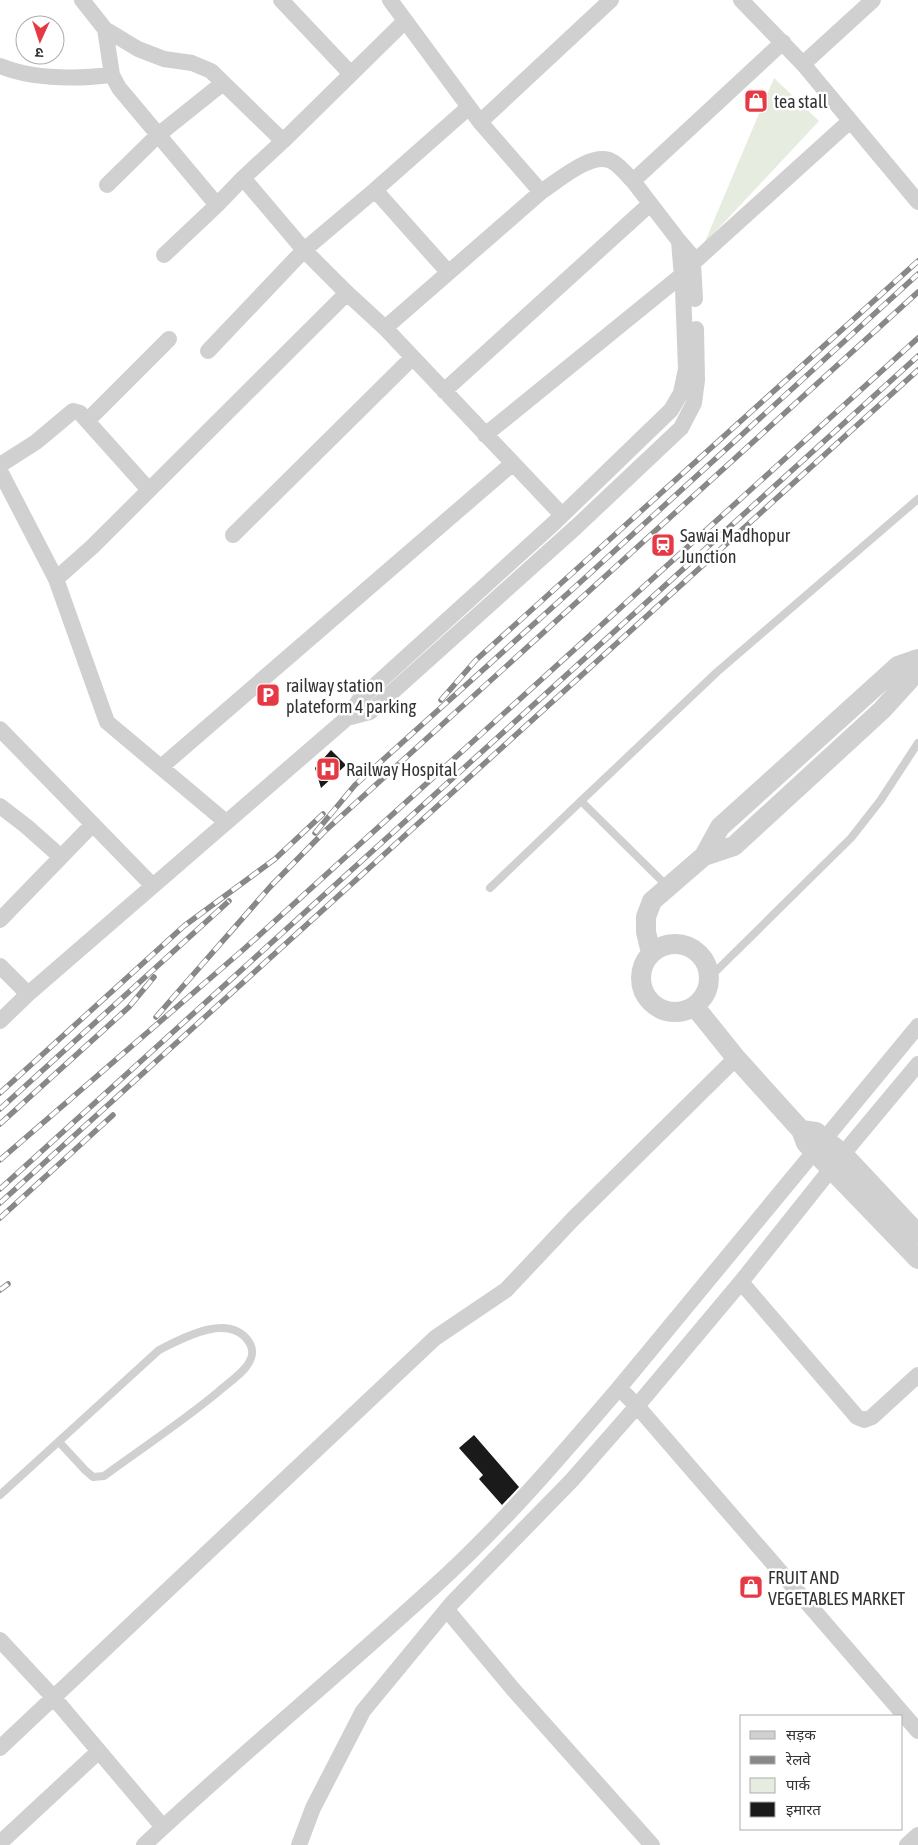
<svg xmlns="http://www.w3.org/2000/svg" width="918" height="1845" font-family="'Asap Condensed','Noto Sans Devanagari',sans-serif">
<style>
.green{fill:#e6ecdf}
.building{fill:#1a1a1a}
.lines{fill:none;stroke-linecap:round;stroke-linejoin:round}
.service{stroke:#d0d0d0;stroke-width:8}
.minor{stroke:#d0d0d0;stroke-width:16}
.tertiary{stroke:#d0d0d0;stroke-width:20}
.rail-casing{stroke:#888;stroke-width:5.5}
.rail{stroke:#fff;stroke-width:4;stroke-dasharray:11;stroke-linecap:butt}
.labels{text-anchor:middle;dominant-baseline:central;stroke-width:5;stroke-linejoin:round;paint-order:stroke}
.poi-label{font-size:18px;fill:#333;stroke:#fff;text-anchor:start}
</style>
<rect width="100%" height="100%" fill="#fff"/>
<path class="green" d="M774,78l45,43 -115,123z"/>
<path class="building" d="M331,750l15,15 -25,23 -6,-20z
M474,1435l45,52 -17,18 -23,-26 4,-4 -24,-27z"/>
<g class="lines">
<path class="service" d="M667,886l-86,-85 136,-129 201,-173
M490,888l91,-87
M710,977l141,-139 29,-37 38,-58
M0,1495l159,-145c24,-12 70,-38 90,-8 6,9 3,17 -3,25 -7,9 -19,17 -28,25 -36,30 -76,56 -114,84l-11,1 -8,-7 -25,-27"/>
<path class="minor" d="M82,0l23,29 33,20 26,10 28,4 19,8 72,70 -40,37 -26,27 -98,-117 -7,-13 -7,-46
M281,0l70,74
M390,0l90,122
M611,0l-131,122 61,70c17,-11 53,-43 72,-30 7,4 14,13 20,19
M741,0l62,64 115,138
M803,64l70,-64
M0,66c34,14 76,13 112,9
M283,141l121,-119
M243,178l61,72 43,43 38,35 177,187
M107,185l51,-50 65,-52
M375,190l94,-83
M164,255l53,-50
M693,263l157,-142
M695,299l-2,-36 -2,-8 -12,-14 -46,-60 150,-139
M385,328l156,-136
M208,351l96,-101 71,-60 73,82
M444,391l206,-187
M88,420l81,-81
M485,435l197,-160
M0,465l36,-23 37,-31 7,2 69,77
M0,471l56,108 51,143 119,100
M233,535l179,-177
M56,579l36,-32 255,-254
M347,718l23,-6 206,-185 105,-99 13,-25 3,-23 -1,-51
M0,729l153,157
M161,767l352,-304
M0,806l26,20 35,31
M0,920l93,-96
M0,966l28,28
M0,1021l28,-27 319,-276 13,-19 193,-175 118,-114 10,-17 5,-24 -3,-80 -4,-48
M741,1282l116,135 7,3 8,-3 46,-42
M619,1388l18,18 281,325
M447,1610l65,78 140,157
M0,1640l54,58 109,129
M0,1748l435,-410 71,-48 67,-71 163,-161
M0,1843l99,-92
M144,1845c95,-89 196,-172 292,-260 66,-60 125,-129 183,-197l299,-362
M299,1845l14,-37 50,-97 89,-108 120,-123 65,-74 104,-124 102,-128 75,-90
M907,1845l11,-10"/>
<path class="tertiary" d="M704,856l30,-10 148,-136 29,-32 7,-18
M641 978a34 34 0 1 1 68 0a34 34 0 1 1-68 0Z
M651,953l-5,-21v-15l6,-16 52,-45 16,-29 178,-161 20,-7
M695,1007l41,51 65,72 5,13 112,116
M801,1130l15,2 27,22 75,80"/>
<g class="rail-casing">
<path id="rail" d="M441,700l35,-40 442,-399
M315,833l40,-48 220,-198 343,-313
M156,1017l114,-130 55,-56 593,-539
M0,1093l184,-167 91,-67 48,-45
M0,1109l229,-208
M0,1124l129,-117 25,-30
M0,1160l244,-211 674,-611
M0,1189l918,-833
M0,1203l918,-833
M0,1218l113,-103
M0,1290l8,-6"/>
</g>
<use href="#rail" class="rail"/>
</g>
<defs>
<g id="shop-square" transform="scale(1.25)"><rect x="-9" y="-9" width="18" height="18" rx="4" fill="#e63946" stroke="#fff"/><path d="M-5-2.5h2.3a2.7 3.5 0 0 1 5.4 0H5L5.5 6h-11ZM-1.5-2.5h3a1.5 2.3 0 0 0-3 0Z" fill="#fff"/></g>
<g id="station-square" transform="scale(1.25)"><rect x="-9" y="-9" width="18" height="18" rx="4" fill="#e63946" stroke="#fff"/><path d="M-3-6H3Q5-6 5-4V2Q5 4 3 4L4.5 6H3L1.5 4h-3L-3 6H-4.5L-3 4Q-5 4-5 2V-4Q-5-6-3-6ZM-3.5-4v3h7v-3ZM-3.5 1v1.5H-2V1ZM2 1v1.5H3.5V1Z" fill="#fff"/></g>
<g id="parking-square" transform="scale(1.25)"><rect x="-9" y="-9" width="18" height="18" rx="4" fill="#e63946" stroke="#fff"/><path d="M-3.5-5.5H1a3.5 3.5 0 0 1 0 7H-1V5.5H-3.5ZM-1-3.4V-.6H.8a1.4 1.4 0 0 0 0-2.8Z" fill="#fff"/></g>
<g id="hospital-square" transform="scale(1.25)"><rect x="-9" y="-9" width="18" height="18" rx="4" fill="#e63946" stroke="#fff"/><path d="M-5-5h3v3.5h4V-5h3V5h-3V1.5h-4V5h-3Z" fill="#fff"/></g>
</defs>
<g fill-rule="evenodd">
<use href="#shop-square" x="756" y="101"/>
<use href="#station-square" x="663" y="545"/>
<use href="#parking-square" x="268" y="695"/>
<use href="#hospital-square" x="328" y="769"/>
<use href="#shop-square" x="751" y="1587"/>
</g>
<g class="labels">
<g class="poi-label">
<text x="774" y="101">tea stall</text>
<text x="680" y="535">Sawai Madhopur<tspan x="680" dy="21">Junction</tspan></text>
<text x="286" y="685">railway station<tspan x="286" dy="21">plateform 4 parking</tspan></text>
<text x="346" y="769">Railway Hospital</text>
<text x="768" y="1577">FRUIT AND<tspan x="768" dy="21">VEGETABLES MARKET</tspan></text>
</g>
</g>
<rect x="740" y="1715" width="162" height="115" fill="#ffffff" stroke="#adadad"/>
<rect x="750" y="1731" width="25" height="8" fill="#d0d0d0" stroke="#adadad"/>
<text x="786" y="1740" font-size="15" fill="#333333">सड़क</text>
<rect x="750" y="1756" width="25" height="8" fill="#888888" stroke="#adadad"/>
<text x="786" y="1765" font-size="15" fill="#333333">रेलवे</text>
<rect x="750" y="1778" width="25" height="15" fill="#e6ecdf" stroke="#adadad"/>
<text x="786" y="1790" font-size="15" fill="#333333">पार्क</text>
<rect x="750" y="1802" width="25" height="15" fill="#1a1a1a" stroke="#adadad"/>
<text x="786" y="1815" font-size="15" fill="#333333">इमारत</text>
<g transform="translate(40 40) rotate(183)"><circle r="24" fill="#ffffff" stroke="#adadad"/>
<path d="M0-4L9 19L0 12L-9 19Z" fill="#e63946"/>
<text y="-8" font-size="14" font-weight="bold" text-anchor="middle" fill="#333333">उ</text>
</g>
</svg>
